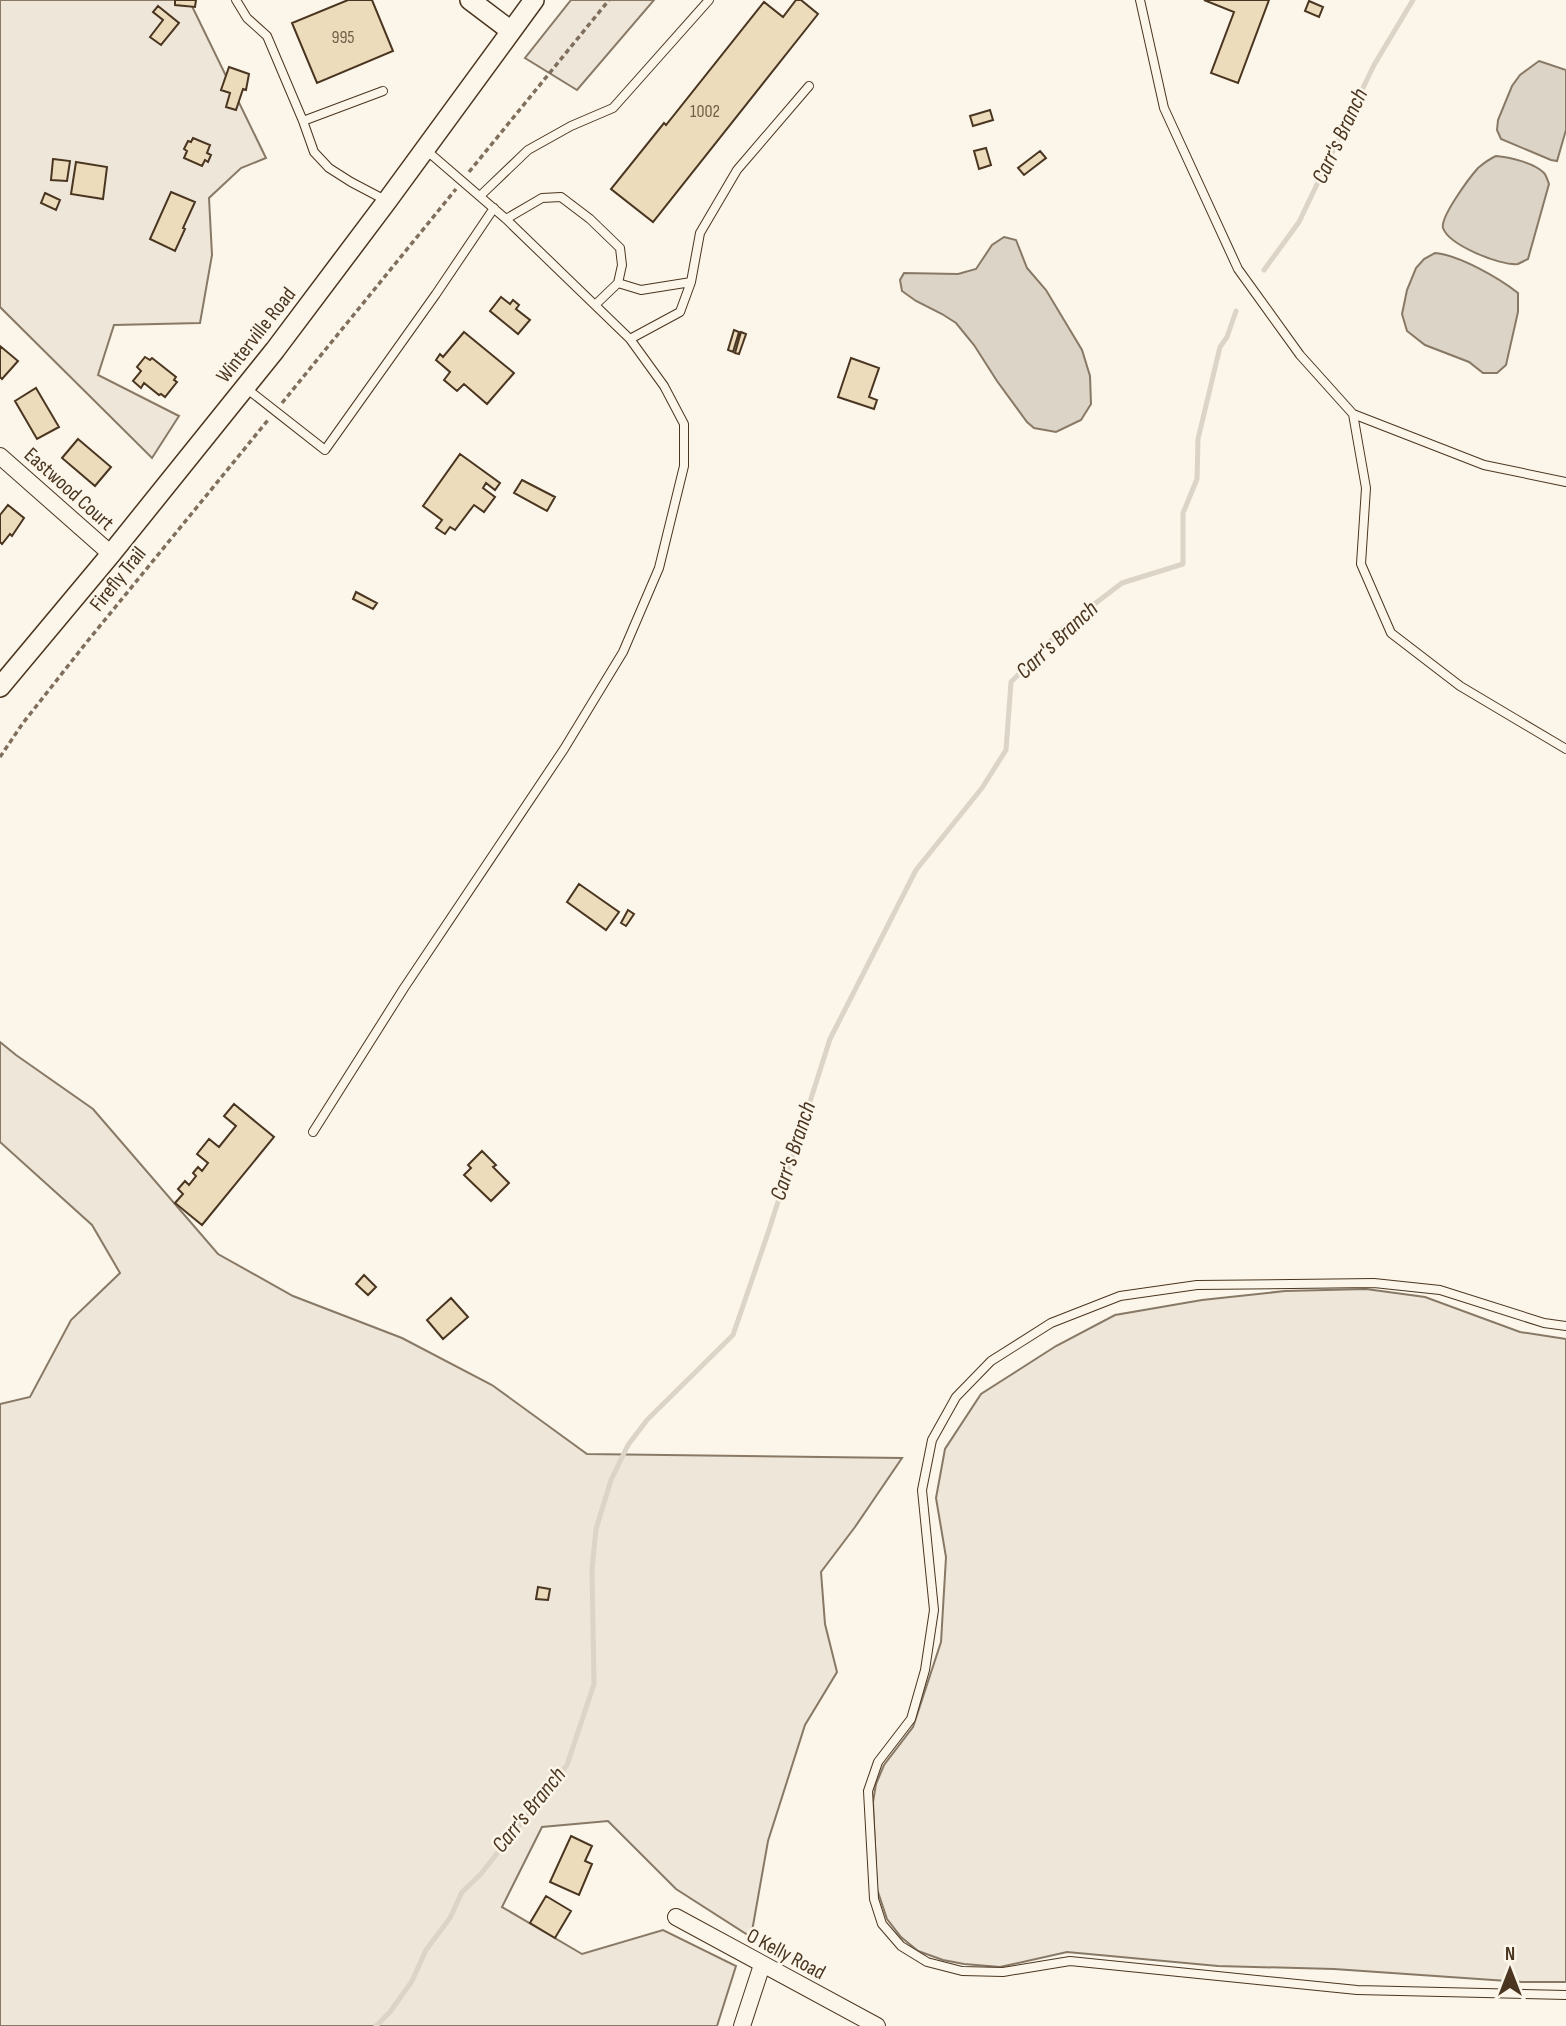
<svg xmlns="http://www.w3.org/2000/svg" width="1566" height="2026" font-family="'Sofia Sans Condensed',sans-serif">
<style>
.green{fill:#ede6d9;stroke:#887966;stroke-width:2}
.water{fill:#dcd4c6;stroke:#887966;stroke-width:2}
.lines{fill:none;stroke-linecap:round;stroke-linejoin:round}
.stream{stroke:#dcd4c6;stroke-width:5}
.building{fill:#ecdcbc;stroke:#4a3520;stroke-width:2}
.service-casing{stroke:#4a3520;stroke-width:10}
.minor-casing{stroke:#4a3520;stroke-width:18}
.tertiary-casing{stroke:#4a3520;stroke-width:22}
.path{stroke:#7f6f5c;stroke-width:3.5;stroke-dasharray:5 3.5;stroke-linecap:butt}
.service{stroke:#fbf6e9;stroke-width:8}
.minor{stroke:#fbf6e9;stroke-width:16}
.tertiary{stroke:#fbf6e9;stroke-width:19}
.labels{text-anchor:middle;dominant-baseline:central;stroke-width:5;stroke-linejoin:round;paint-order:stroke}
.number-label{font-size:18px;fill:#725f47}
.street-label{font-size:21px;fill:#4a3520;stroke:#fbf6e9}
.water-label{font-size:23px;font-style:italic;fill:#4a3520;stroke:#fbf6e9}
</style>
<rect width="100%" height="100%" fill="#fbf6e9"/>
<path class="green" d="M0,0h189l77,158 -25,10 -32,30 3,57 -12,68 -86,2 -16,50 81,41 -27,42 -152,-151z
M571,0h83l-77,90 -52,-32z
M0,1042l16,13 77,54 125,145 75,42 109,42 90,47 95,69 315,4 -47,69 -34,45 4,52 12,48 -32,53 -37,116 -17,96 -75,-48 -68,-68 -66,6 -40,80 80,47 81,-24 73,36 -19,60h-717v-622l30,-7 41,-77 49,-47 -28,-48 -92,-83z
M1366,1289l59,8 95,35 46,7v643h-44l-188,-13 -116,-3 -151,-14 -67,15 -36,-3 -21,-4 -25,-9 -17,-14 -14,-18 -10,-30 -4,-87 3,-18 8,-19 29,-38 28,-85 5,-85 -10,-59 9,-49 36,-55 75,-48 59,-31 87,-15 83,-9z"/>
<path class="water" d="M1539,61l27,9v60l-9,31 -6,-1 -50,-21 -4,-9 1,-10 14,-34 8,-11z
M1496,156c13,1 39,7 48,17 2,2 4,8 5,11l-21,75c-2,1 -8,4 -10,5 -18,2 -69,-19 -75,-36 -3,-11 27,-51 35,-60 6,-5 11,-9 18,-12z
M1004,237l12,3 11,28 19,22 36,60 8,26 1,28 -10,16 -25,12 -22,-4 -7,-6 -30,-41 -23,-36 -18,-22 -14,-9 -26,-13 -14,-10 -2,-11 4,-7 54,1 18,-5 16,-24z
M1435,253c24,2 64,25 83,40v19l-12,53 -9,8h-14l-14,-11 -44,-17 -18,-14 -5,-17 5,-24 9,-22 8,-9z"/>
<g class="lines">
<path class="stream" d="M1264,270l35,-48 75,-157 39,-65
M376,2026l14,-14 22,-31 14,-31 24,-32 12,-26 18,-17 87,-110 27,-81 -2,-115 4,-40 15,-49 17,-35 19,-25 86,-85 35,-102 62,-194 86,-169 66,-82 24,-38 5,-68 52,-54 59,-45 61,-19v-51l14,-34 1,-40 22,-92 7,-10 9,-26"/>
</g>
<path class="building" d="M175,0h21l-1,7 -20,-2z
M348,0h24l21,51 -76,32 -25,-60z
M796,0h5l17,14 -165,208 -42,-33 53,-66 2,2 98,-123 19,15z
M1204,0h65l-31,83 -27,-10 23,-61z
M1309,1l14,6 -4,10 -14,-6z
M158,6l21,17 -18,22 -11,-8 13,-17 -10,-8z
M229,67l20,7 -3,16 -3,-1 -7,21 -10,-3 4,-14 -9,-3z
M990,110l3,10 -20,6 -3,-10z
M193,138l17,7 -3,8 4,2 -3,7 -3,-2 -3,6 -18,-8 3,-7 -3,-2 4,-8 3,1z
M986,148l5,17 -12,4 -5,-18z
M1040,151l6,7 -22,17 -6,-7z
M53,159l17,2 -3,20 -16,-1z
M76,162l31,5 -4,32 -32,-5z
M171,192l24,10 -12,26 2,1 -10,22 -25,-12z
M45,193l15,7 -4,10 -15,-7z
M501,297l9,7 3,-4 6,5 -3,4 14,11 -12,14 -28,-23z
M734,330l5,2 -6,20 -5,-2z
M464,332l50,41 -27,31 -23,-20 -7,7 -13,-11 6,-8 -14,-12 4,-6 3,3z
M741,332l5,2 -7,20 -4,-1z
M0,346l18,15 -16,18 -2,-2z
M145,357l5,3 2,-2 24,19 -2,3 3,2 -12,15 -4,-3 -2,1 -15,-12 -3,5 -8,-7 8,-10 -4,-4z
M851,358l28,10 -10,29 8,3 -3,9 -36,-12z
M36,388l23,39 -22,12 -22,-38z
M78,439l33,28 -16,19 -33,-28z
M460,454l40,29 -5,7 -9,-7 -3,5 12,9 -11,15 -10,-7 -19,25 -5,-3 -5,7 -9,-6 6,-8 -19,-14z
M522,480l33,17 -8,14 -33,-18z
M8,505l16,13 -12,18 -2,-2 -8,10 -2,-2v-27z
M356,592l21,11 -4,6 -20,-10z
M579,884l40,28 -13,18 -39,-28z
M628,910l6,4 -8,12 -5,-3z
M234,1104l40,33 -72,88 -27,-22 8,-9 -5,-5 7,-8 4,4 7,-9 -3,-3 5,-6 4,4 6,-8 -11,-9 12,-15 10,8 17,-21 -12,-10z
M482,1151l14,14 -3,2 16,16 -18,18 -27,-26 7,-7 -3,-3z
M364,1275l12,12 -8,8 -12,-11z
M451,1298l17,19 -25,22 -16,-19z
M538,1587l12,2 -2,11 -12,-1z
M571,1836l21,10 -7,15 7,3 -13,31 -29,-13z
M546,1896l25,15 -16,27 -25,-15z"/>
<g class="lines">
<g class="service-casing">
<path id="service" d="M236,0l11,18 20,18 36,85 11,31 15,16 22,14 36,19
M1140,0l24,108 74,161 62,86 53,59 131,51 82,17
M303,121l80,-30
M480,196l48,-46 43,-24 42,-18 96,-108
M506,219l36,-21 19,-1 29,22 30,29 2,17 -4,18 -23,22
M618,283l23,7 50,-8 9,-49 37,-63 72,-84
M630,339l50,-27 11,-30
M246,388l79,62 111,-156 58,-86
M1353,414l13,74 -5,76 30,69 69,53 106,63
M313,1132l91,-144 160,-239 59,-97 36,-84 25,-102v-42l-20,-38 -34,-47 -124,-120 -80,-69
M1566,1326l-22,-3 -104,-33 -66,-7 -177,2 -77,11 -69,27 -60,38 -35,36 -24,43 -10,50 12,120 -9,60 -14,49 -33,43 -10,29 6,108 8,25 19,22 26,16 35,9 41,1 67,-11 287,29 209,5"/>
</g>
<g class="minor-casing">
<path id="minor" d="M0,456l111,98
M676,1917l201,109
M742,2026l20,-61"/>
</g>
<g class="tertiary-casing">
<path id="tertiary" d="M470,0l41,31
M0,687l111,-133 164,-204 112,-149 147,-201"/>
</g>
<path class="path" d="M469,172l140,-172
M282,403l174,-214
M0,757l23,-34 63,-80 182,-223"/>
<use href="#service" class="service"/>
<use href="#minor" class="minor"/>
<use href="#tertiary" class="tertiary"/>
</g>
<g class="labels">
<g class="number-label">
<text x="343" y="37">995</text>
<text x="705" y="111">1002</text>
</g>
<g class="street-label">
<text transform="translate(256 335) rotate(-52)">Winterville Road</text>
<text transform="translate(69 489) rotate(42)">Eastwood Court</text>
<text transform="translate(118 579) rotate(-51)">Firefly Trail</text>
<text transform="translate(786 1954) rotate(28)">O Kelly Road</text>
</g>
<g class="water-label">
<text transform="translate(1340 136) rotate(-65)">Carr's Branch</text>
<text transform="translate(1057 640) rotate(-43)">Carr's Branch</text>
<text transform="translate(793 1151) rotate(-72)">Carr's Branch</text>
<text transform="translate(529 1810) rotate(-51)">Carr's Branch</text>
</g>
</g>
<g transform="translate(1510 1970)" stroke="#fbf6e9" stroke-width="5" paint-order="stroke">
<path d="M0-5L12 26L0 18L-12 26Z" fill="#4a3520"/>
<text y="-10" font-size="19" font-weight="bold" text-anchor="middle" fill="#4a3520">N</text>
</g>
</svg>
